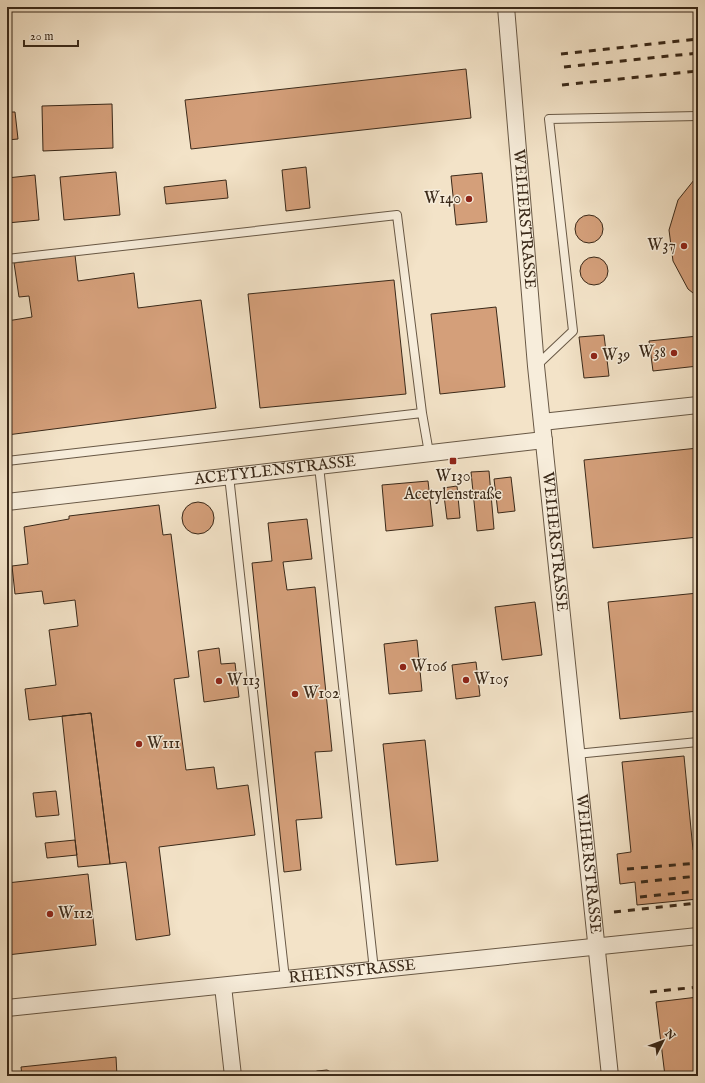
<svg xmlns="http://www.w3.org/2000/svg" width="705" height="1083" font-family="'IM FELL English',serif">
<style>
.building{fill:#d49f7a;stroke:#3a2919}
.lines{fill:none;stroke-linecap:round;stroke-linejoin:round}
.service-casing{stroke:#685845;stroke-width:10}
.minor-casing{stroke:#685845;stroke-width:18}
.service{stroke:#f7eddb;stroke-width:8}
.minor{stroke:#f7eddb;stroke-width:16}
.rail{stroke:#3a2919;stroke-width:3;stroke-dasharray:7 7;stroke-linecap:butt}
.poi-dot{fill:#8f2418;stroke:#f7eddb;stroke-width:1.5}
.labels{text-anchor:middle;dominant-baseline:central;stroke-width:3;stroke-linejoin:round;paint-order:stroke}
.poi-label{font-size:16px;fill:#3a2919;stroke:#f7eddb;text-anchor:start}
.street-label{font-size:16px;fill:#3a2919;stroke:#f7eddb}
</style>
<rect width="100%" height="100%" fill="#f3e3c8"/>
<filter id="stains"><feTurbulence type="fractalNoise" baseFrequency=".005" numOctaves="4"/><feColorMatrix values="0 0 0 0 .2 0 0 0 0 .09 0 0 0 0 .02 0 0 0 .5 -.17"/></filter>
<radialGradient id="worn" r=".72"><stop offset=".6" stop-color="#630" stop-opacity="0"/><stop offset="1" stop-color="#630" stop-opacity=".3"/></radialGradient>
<path class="building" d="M466,69l5,49 -280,31 -6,-49z
M112,104l1,44 -70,3 -1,-45z
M7,112h8l3,27 -11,1z
M306,167l4,41 -24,3 -4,-41z
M116,172l4,43 -56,5 -4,-43z
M482,173l5,49 -31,3 -5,-49z
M35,175l4,45 -32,3v-45z
M698,175v122l-10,-8 -15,-28 -4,-31 9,-30z
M226,180l2,18 -62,6 -2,-17z
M575 229a14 14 0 1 1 28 0a14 14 0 1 1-28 0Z
M75,255l3,26 56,-8 4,35 63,-8 15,108 -209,27v-114l25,-4 -3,-21 -10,1 -5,-34z
M580 271a14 14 0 1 1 28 0a14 14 0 1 1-28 0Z
M394,280l12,114 -146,14 -12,-114z
M496,307l9,80 -65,7 -9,-80z
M604,335l5,41 -25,2 -5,-41z
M698,336v30l-45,5 -4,-30z
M698,448v89l-105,11 -9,-88z
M489,471l5,58 -17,2 -6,-59z
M511,477l4,34 -17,2 -4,-34z
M428,481l5,45 -47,5 -4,-46z
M457,486l3,32 -13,1 -4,-31z
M182 518a16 16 0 1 1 32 0a16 16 0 1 1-32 0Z
M159,505l4,30 8,-1 18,143 -15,2 12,91 28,-3 3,22 31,-4 7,50 -96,12 11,88 -34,5 -10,-78 -16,2 -19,-151 -62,7 -4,-31 31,-4 -7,-55 29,-4 -3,-26 -31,4 -2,-13 -27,3 -3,-28 16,-2 -4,-37 45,-8v-3z
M307,519l5,40 -29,3 4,28 28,-3 17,164 -17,1 7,66 -26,2 5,50 -17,2 -32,-309 20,-2 -4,-38z
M698,593v118l-78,8 -12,-117z
M535,602l7,53 -40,5 -7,-53z
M417,640l5,51 -33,3 -5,-50z
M219,648l2,16 14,-1 4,34 -35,5 -6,-51z
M476,662l4,34 -24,3 -4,-34z
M91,713l19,151 -32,3 -16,-151z
M425,740l13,121 -42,4 -13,-121z
M684,756l9,94 5,-1v50l-61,6 -2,-23 -15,2 -3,-30 14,-2 -9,-90z
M56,791l3,24 -23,2 -3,-24z
M75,840l2,15 -30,3 -2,-15z
M88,874l8,71 -89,10v-72z
M698,997v77l-33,2 -9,-74z
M116,1057l1,19h-95l-1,-9z
M327,1070l11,6h-31l10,-5z"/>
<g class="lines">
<g class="service-casing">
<path id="service" d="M7,259l390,-44 25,198
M536,366l37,-35 -24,-212 149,-3
M7,461l415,-48 7,40
M319,466l55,504
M229,476l56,503
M576,754l122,-12"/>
</g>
<g class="minor-casing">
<g id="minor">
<path id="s1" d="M506,7l30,359 74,710"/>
<path d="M542,422l156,-17"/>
<path id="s2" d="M7,502l537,-62"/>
<path d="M223,986l10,90"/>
<path id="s3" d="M7,1008l691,-72"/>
</g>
</g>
<use href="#service" class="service"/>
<use href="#minor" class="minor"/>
<path class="rail" d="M561,54l137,-15
M564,67l134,-14
M562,85l136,-14
M627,869l71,-6
M641,882l57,-6
M640,897l58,-6
M614,912l84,-9
M650,992l48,-5"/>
</g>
<g class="poi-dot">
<circle cx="469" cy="199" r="4"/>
<circle cx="684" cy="246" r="4"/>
<circle cx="674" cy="353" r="4"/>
<circle cx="594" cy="356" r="4"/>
<rect x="449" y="457" width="8" height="8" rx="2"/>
<circle cx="403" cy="667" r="4"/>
<circle cx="466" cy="680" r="4"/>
<circle cx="219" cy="681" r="4"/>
<circle cx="295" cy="694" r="4"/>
<circle cx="139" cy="744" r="4"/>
<circle cx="50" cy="914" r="4"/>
</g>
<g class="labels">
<g class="poi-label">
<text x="461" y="199" text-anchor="end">W140</text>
<text x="676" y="246" text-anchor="end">W37</text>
<text x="666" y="353" text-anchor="end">W38</text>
<text x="602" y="356">W39</text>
<text x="453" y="477" text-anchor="middle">W130<tspan x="453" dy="18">Acetylenstraße</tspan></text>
<text x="411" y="667">W106</text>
<text x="474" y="680">W105</text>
<text x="227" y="681">W113</text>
<text x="303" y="694">W102</text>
<text x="147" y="744">W111</text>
<text x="58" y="914">W112</text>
</g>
<g class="street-label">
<text stroke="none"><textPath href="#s1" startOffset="213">WEIHERSTRASSE</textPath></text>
<text stroke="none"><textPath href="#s2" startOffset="270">ACETYLENSTRASSE</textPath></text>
<text stroke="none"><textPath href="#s1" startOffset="537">WEIHERSTRASSE</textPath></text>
<text stroke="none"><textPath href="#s1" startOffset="861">WEIHERSTRASSE</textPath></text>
<text stroke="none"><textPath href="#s3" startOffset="347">RHEINSTRASSE</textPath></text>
</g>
</g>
<rect width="705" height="1083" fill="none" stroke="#f3e3c8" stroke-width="24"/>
<rect x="8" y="8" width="689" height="1067" fill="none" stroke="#3a2919" stroke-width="2"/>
<rect x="12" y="12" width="681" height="1059" fill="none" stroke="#3a2919"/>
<g transform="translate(663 1041) rotate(48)" stroke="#f7eddb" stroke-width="3" paint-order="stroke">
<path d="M0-3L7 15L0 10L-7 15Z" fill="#3a2919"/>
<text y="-6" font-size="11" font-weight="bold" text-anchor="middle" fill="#3a2919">N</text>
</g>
<path d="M24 40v6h54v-6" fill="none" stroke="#3a2919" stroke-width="2"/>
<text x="30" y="40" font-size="12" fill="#3a2919" stroke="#f7eddb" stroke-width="3" paint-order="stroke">20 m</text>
<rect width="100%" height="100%" filter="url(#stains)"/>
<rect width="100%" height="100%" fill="url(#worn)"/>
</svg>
